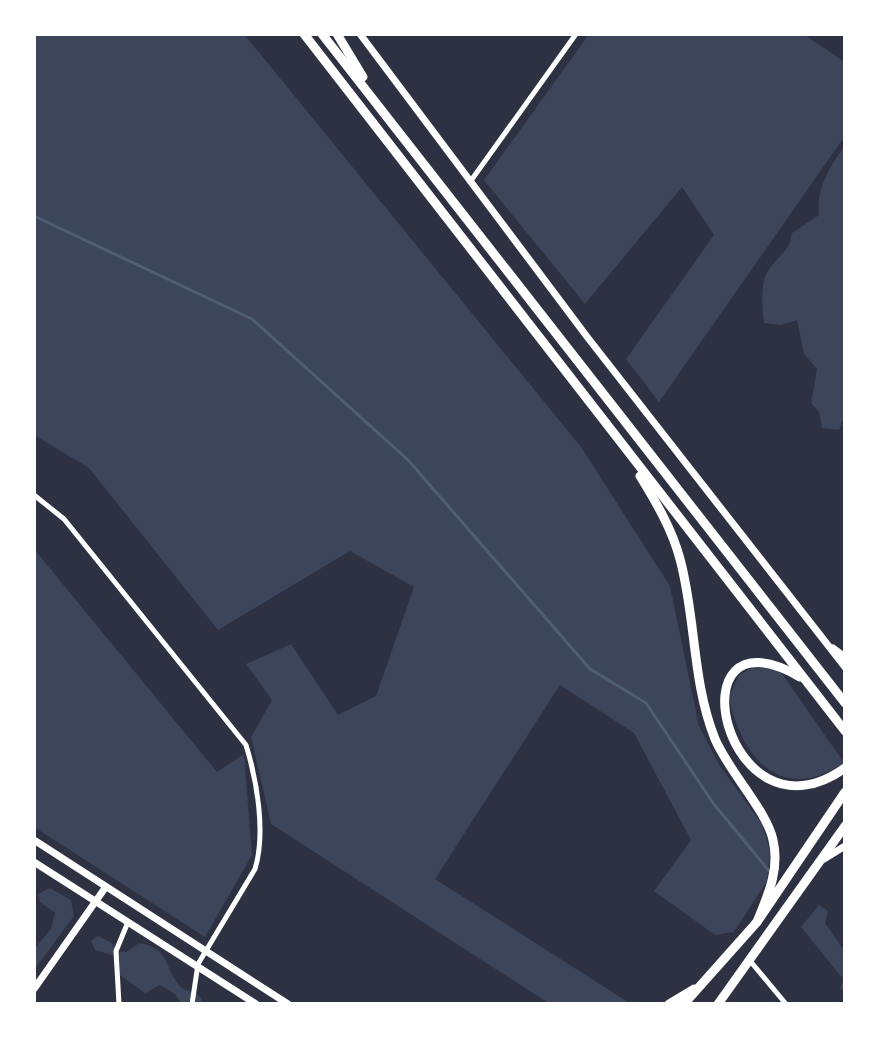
<svg xmlns="http://www.w3.org/2000/svg" width="879" height="1038" font-family="Roboto,sans-serif">
<style>
.green{fill:#3c4559}
.lines{fill:none;stroke-linecap:round;stroke-linejoin:round}
.stream{stroke:#4f5d75;stroke-width:3}
.minor{stroke:#fff;stroke-width:5}
.tertiary{stroke:#fff;stroke-width:7}
.primary{stroke:#fff;stroke-width:9}
.trunk{stroke:#fff;stroke-width:9}
</style>
<rect width="100%" height="100%" fill="#2d3142"/>
<g class="green">
<polygon points="34,34 244,34 581,447 670,586 699,726 720,766 762,824 770,851 767,881 734,932 715,935 654,891 691,840 634,733 560,685 435,879 631,1004 550,1004 271,824 251,737 272,700 246,664 291,644 338,715 376,696 414,587 350,551 218,630 89,468 34,435"/>
<polygon points="589,34 803,34 845,62 845,136 659,402 626,359 714,235 682,187 585,304 484,180"/>
<path d="M 845,145 L 845,415 L 839,430 L 822,428 L 819,412 L 811,403 L 817,369 L 804,354 L 797,320 L 781,325 L 764,323 C 762,309 760,283 768,271 C 778,255 789,253 792,233 L 819,215 C 816,187 830,167 845,145 Z"/>
<polygon points="34,549 217,772 244,754 252,855 205,937 34,827"/>
<path d="M 755,666 L 780,671 L 845,764 C 834,768 821,776 810,778 C 761,787 736,735 729,697 L 739,675 Z"/>
<polygon points="50,888 71,900 74,916 34,970 34,949 51,929 55,913 40,902 38,894"/>
<polygon points="819,905 828,911 825,923 845,952 845,991 840,989 843,979 801,927"/>
<path d="M 98,936 L 112,943 L 117,951 L 126,952 L 139,943 C 171,948 163,967 179,985 C 187,995 199,988 203,1004 L 182,1004 L 175,994 L 160,985 L 145,993 L 120,975 L 119,957 L 95,950 L 91,941 Z"/>
</g>
<g class="lines">
<polyline class="stream" points="34,216 252,319 408,460 590,669 646,703 713,803 769,871"/>
<g class="minor">
<polyline points="470,182 576,34"/>
<path d="M 34,495 L 64,519 L 246,745 C 257,781 266,833 255,869 L 198,964 L 192,1004"/>
<polyline points="751,962 786,1004"/>
<polyline points="119,1004 116,951 128,922"/>
</g>
<g class="tertiary">
<polyline points="360,34 588,338 845,667"/>
<polyline points="833,648 845,657"/>
<polyline points="34,840 288,1004"/>
<polyline points="824,859 845,846"/>
<polyline points="34,862 256,1004"/>
<polyline points="34,989 105,888"/>
</g>
<g class="primary">
<polyline points="669,1004 694,989"/>
<polyline points="684,1004 757,922 845,792"/>
<polyline points="718,1004 845,826"/>
</g>
<g class="trunk">
<polyline points="304,34 845,731"/>
<polyline points="322,34 845,703"/>
<polyline points="337,34 363,77"/>
<path d="M 640,476 C 656,502 672,529 680,559 C 696,618 692,682 715,739 C 729,772 767,811 773,840 C 780,869 768,895 757,922"/>
<path d="M 800,677 C 669,601 725,853 845,768"/>
</g>
</g>
<rect width="879" height="1038" fill="none" stroke="#ffffff" stroke-width="72"/>
</svg>
